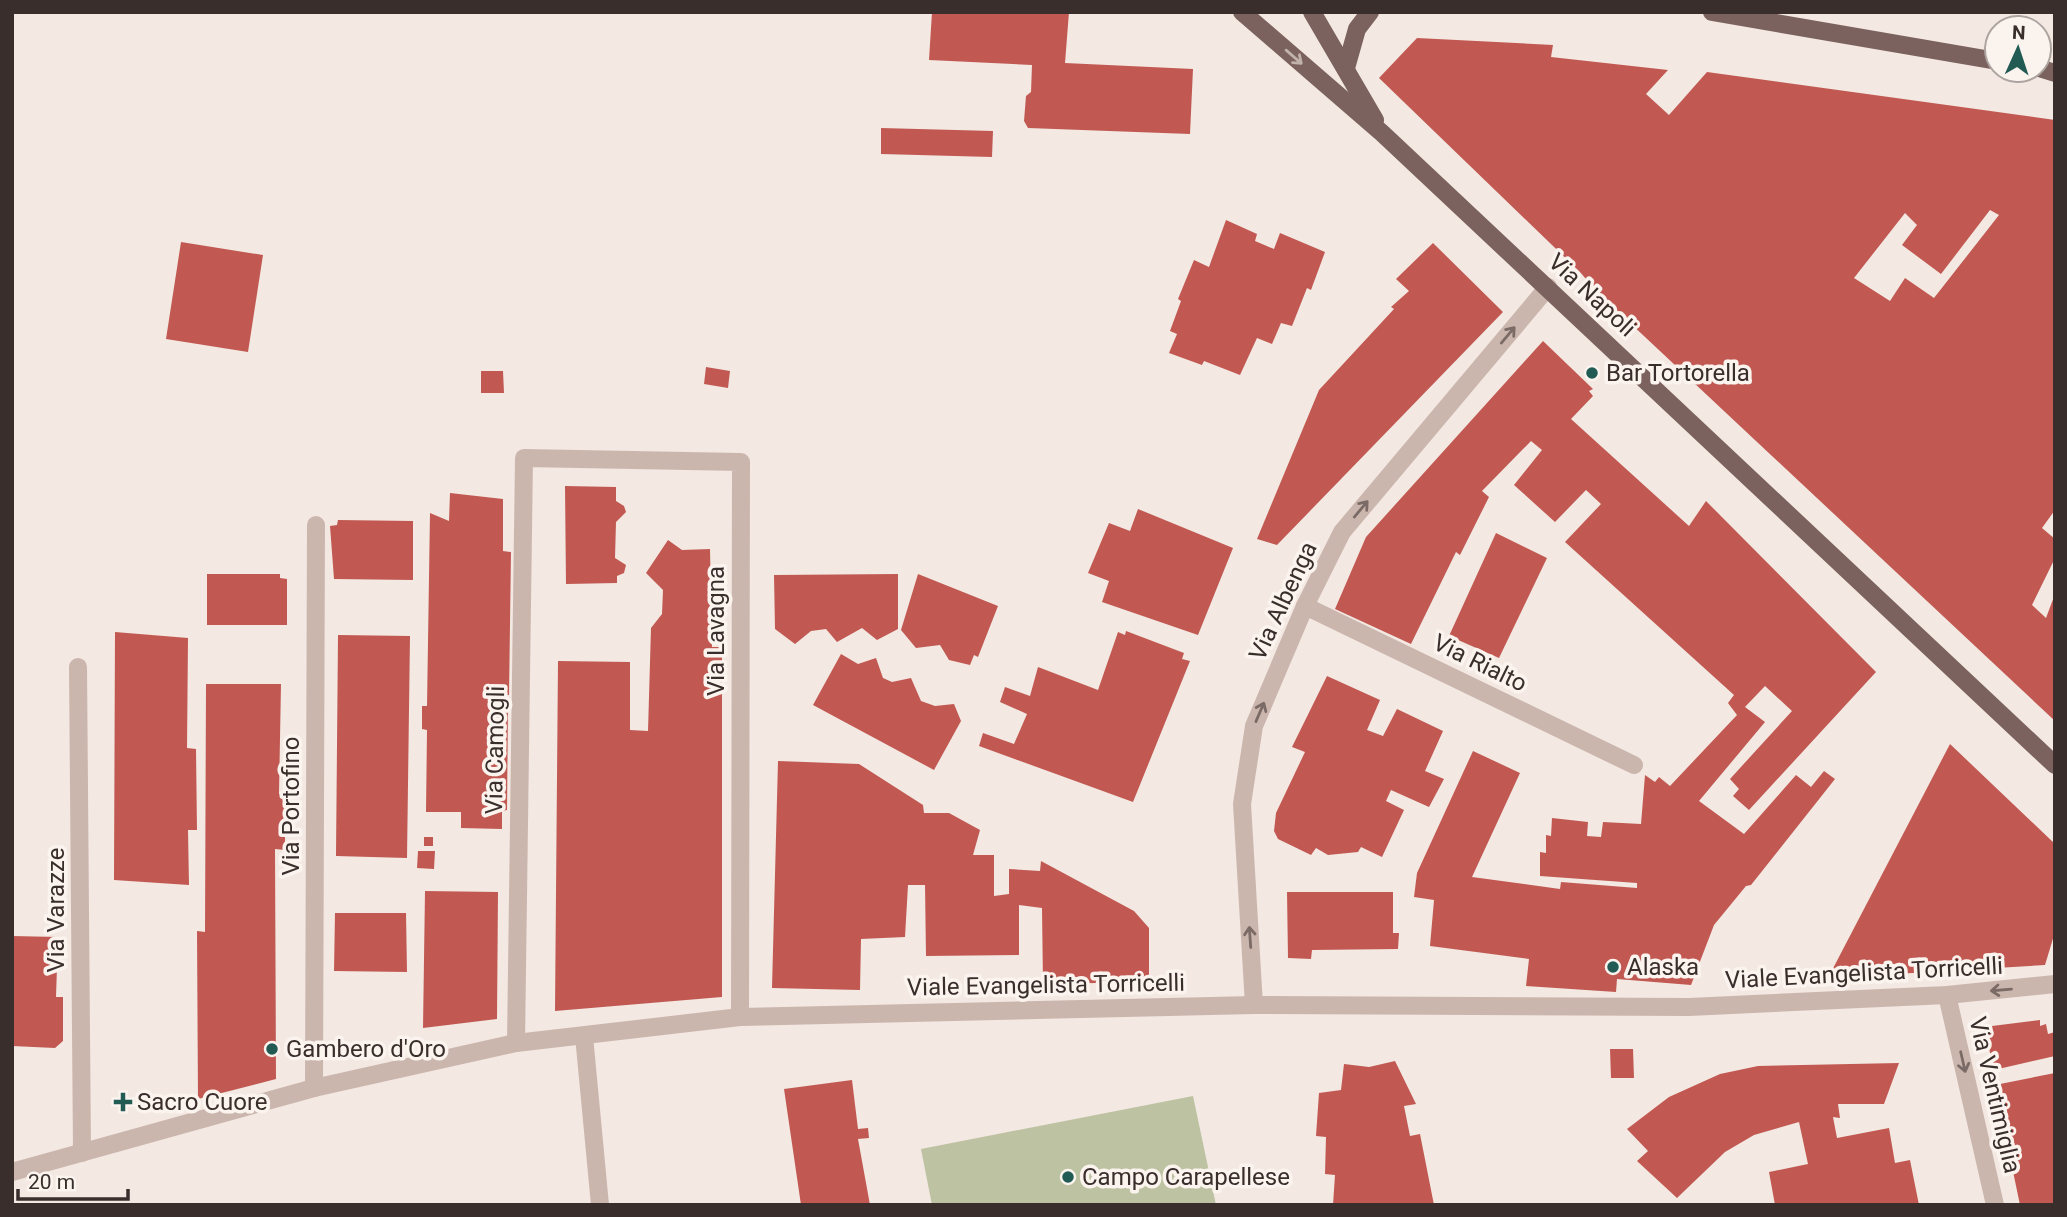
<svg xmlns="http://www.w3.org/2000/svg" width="2067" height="1217" font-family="Roboto,sans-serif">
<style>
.green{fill:#bdc2a2}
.building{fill:#c15952;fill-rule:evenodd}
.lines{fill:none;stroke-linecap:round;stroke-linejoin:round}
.minor{stroke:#cbb6ae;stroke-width:18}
.major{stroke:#7b625e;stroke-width:18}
.oneway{stroke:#c1b2ad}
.oneway2{stroke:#7b6b66}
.poi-dot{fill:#225a54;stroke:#faf3ee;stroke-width:2.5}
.labels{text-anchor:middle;stroke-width:7;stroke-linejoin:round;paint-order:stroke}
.street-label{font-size:24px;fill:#3a2e2c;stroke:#faf3ee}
.poi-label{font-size:24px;fill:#3a2e2c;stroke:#faf3ee;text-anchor:start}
</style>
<rect width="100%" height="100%" fill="#f3e8e2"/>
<polygon class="green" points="1193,1096 1216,1205 932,1205 921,1149"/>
<g class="building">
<polygon points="932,12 1069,12 1065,63 1193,69 1190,134 1028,128 1024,121 1026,96 1031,92 1032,65 929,60"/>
<path d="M 1417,38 L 1553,45 L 1551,57 L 1668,70 L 1646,94 L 1669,115 L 1707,72 L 2055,120 L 2055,510 L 2042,528 L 2055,539 L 2055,558 L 2032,605 L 2046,618 L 2055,594 L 2055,721 L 1597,292 L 1580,272 L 1379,78 ZM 1990,210 L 1999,215 L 1934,298 L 1905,278 L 1890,301 L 1854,278 L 1905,213 L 1917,225 L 1902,245 L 1941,274 Z"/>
<polygon points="881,128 993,131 992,157 881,154"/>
<polygon points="1226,220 1257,234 1255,241 1274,249 1280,233 1325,252 1311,290 1307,288 1292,326 1281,323 1272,344 1257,338 1240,375 1204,361 1202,365 1169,353 1177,334 1170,331 1181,301 1178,299 1194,260 1209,267"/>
<polygon points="181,242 263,255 248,352 166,339"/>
<polygon points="1433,243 1503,312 1277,545 1257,539 1319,390 1394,309 1391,307 1409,291 1396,279"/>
<polygon points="1543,341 1593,389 1589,391 1593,396 1571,419 1689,526 1706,501 1876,672 1749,810 1733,796 1739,789 1730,779 1792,711 1765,686 1745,707 1765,722 1699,801 1744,834 1796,775 1811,787 1824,771 1835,779 1751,885 1746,886 1714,925 1691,985 1617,979 1616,992 1526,986 1529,959 1430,946 1434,900 1414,897 1417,873 1473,751 1520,773 1472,877 1560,889 1561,882 1637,888 1637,883 1540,876 1540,852 1546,853 1546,835 1551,836 1552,818 1588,822 1587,836 1601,837 1603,822 1641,824 1645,775 1655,782 1659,777 1670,786 1737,715 1728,703 1734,695 1565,542 1601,504 1586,490 1555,522 1514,485 1542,450 1531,441 1482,491 1489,497 1460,555 1456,552 1411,644 1335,609 1366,537"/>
<polygon points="706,367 730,371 728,388 704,384"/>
<polygon points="481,371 503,371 504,393 481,393"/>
<polygon points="565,486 616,487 616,501 624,506 626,512 616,522 615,558 626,565 624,573 617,576 617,583 566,584"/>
<polygon points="450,493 503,499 503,551 511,552 509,695 501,695 501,704 508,704 507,810 502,811 502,829 461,828 461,812 426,812 427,730 422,729 422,706 427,706 430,513 449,521"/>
<polygon points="1138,509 1233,548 1198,635 1102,602 1109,581 1088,573 1109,523 1130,531"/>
<polygon points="338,520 413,521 413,580 334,579 330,526 337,525"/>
<polygon points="1496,533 1547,558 1499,658 1449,636"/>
<polygon points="668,540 682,550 710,549 712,647 722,647 722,997 555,1011 558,661 630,662 630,730 648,731 651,628 662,614 663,590 646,573"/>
<polygon points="207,574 280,574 280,578 287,579 287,625 207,625"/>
<polygon points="898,574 898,629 877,640 862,628 837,642 826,629 811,631 795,644 775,629 774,575"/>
<polygon points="918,574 998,606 978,657 974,655 970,665 949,660 940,645 916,648 901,630"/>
<polygon points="1126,631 1184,653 1182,659 1190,661 1133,802 979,746 983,733 1014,744 1027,714 1000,702 1005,687 1030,696 1038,667 1098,690 1118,632 1125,635"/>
<polygon points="115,632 188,638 187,748 196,749 197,830 188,830 189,885 114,880"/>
<polygon points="338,635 410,636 407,858 336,856"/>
<polygon points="841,654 858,664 876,658 883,678 892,682 911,678 921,701 935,706 954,704 961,721 934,770 813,705"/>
<polygon points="1327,676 1380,700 1367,730 1383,736 1397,709 1443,731 1425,771 1444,779 1429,807 1391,790 1386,801 1404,810 1382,857 1361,847 1358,852 1328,855 1316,848 1311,855 1278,839 1274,831 1276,813 1305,752 1292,747"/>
<polygon points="206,684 281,684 279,794 285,794 285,850 275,849 276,1079 198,1099 197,931 205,932"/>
<polygon points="1950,744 2055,844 2055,932 2045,965 1828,978"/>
<polygon points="778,761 859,764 923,805 924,813 949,813 980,830 973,855 994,855 994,896 1009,894 1009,869 1040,871 1041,861 1134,911 1149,928 1149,982 1043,984 1042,908 1019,905 1019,955 926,956 925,885 908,885 905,937 861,939 860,990 772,988"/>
<rect x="424" y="837" width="9" height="9"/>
<polygon points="418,851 435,851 434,869 417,868"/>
<polygon points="425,891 498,892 497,1019 423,1028"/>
<polygon points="1287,892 1393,892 1393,933 1399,933 1398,949 1312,950 1311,959 1288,958"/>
<polygon points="335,913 406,913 407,972 334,971"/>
<polygon points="12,936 58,937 56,997 63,997 63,1041 55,1048 12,1046"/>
<polygon points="2040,1020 2040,1026 2046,1024 2048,1034 2055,1032 2055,1056 1994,1070 1984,1027"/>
<polygon points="1610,1049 1633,1049 1634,1078 1611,1078"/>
<polygon points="1395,1061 1416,1104 1404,1106 1410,1136 1420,1134 1434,1205 1333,1205 1335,1175 1325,1174 1326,1137 1316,1136 1319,1093 1341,1090 1344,1064 1369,1067"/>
<polygon points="1899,1063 1884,1104 1838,1104 1840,1118 1833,1117 1837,1138 1889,1128 1895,1163 1910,1160 1919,1205 1775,1205 1769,1172 1808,1164 1799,1122 1754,1135 1725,1152 1677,1198 1637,1161 1648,1151 1627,1129 1669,1097 1720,1074 1758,1066"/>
<polygon points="2055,1073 2055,1205 2020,1205 1995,1085"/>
<polygon points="852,1080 858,1129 868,1128 869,1138 858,1139 870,1205 801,1205 784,1089"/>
</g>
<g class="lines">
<g class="minor">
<polyline points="1305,606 1634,765"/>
<polyline points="78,667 82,1153"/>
<polyline points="1947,995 1995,1205"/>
<polyline points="1254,1005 1242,804 1254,726 1305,606 1342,532 1548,287"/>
<polyline points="584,1036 600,1205"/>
<polyline points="516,1043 524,458 741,462 740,1017"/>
<polyline points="314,1088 316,525"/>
<polyline points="12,1172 314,1088 516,1043 740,1017 1254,1005 1689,1007 1947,995 2055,984"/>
</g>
<g class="major">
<polyline points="1242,12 1382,133 2055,765"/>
<polyline points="1312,12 1375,120"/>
<polyline points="1712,12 1997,61"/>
<polyline points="1346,68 1357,29 1370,12"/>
<polyline points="2039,68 2055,73"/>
</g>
</g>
<defs><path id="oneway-shaft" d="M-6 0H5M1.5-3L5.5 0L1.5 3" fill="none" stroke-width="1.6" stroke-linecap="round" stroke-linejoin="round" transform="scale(1.75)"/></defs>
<use class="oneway" href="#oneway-shaft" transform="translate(1294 57) rotate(41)"/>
<g class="oneway2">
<use href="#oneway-shaft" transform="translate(1508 335) rotate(-50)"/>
<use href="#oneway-shaft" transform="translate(1361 509) rotate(-50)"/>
<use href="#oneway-shaft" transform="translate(1260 712) rotate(-67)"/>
<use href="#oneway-shaft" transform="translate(1250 937) rotate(-94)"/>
<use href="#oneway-shaft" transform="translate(2001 990) rotate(175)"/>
<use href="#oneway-shaft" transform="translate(1963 1062) rotate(77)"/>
</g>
<g class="poi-dot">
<circle cx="1592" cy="373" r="7"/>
<circle cx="1613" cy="967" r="7"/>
<circle cx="272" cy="1049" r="7"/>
<path d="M119.5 1091.5h7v7h7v7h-7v7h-7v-7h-7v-7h7z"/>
<circle cx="1068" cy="1177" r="7"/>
</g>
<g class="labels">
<g class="street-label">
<text transform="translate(1592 295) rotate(43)" y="8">Via Napoli</text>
<text transform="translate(1283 601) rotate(-65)" y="8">Via Albenga</text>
<text transform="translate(716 631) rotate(-90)" y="8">Via Lavagna</text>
<text transform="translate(1480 663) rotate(26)" y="8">Via Rialto</text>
<text transform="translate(495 750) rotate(-89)" y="8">Via Camogli</text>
<text transform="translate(291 806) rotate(-90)" y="8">Via Portofino</text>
<text transform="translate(56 910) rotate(-90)" y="8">Via Varazze</text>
<text transform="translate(1864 973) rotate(-3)" y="8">Viale Evangelista Torricelli</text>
<text transform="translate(1046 985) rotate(-1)" y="8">Viale Evangelista Torricelli</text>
<text transform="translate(1995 1095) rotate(77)" y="8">Via Ventimiglia</text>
</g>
<g class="poi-label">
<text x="1606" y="381">Bar Tortorella</text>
<text x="1627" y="975">Alaska</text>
<text x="286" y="1057">Gambero d'Oro</text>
<text x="137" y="1110">Sacro Cuore</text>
<text x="1082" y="1185">Campo Carapellese</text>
</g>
</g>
<rect width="2067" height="1217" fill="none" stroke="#3a2e2c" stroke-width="28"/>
<g transform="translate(2018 49) rotate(3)"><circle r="33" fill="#faf3ee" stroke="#ada4a0" stroke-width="2"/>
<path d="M0-5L12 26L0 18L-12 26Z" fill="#225a54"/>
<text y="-10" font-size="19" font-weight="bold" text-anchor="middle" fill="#3a2e2c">N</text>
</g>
<path d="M18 1189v10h110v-10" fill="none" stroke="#3a2e2c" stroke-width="3.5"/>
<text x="28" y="1189" font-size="21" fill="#3a2e2c" stroke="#faf3ee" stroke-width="5" paint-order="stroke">20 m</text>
</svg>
